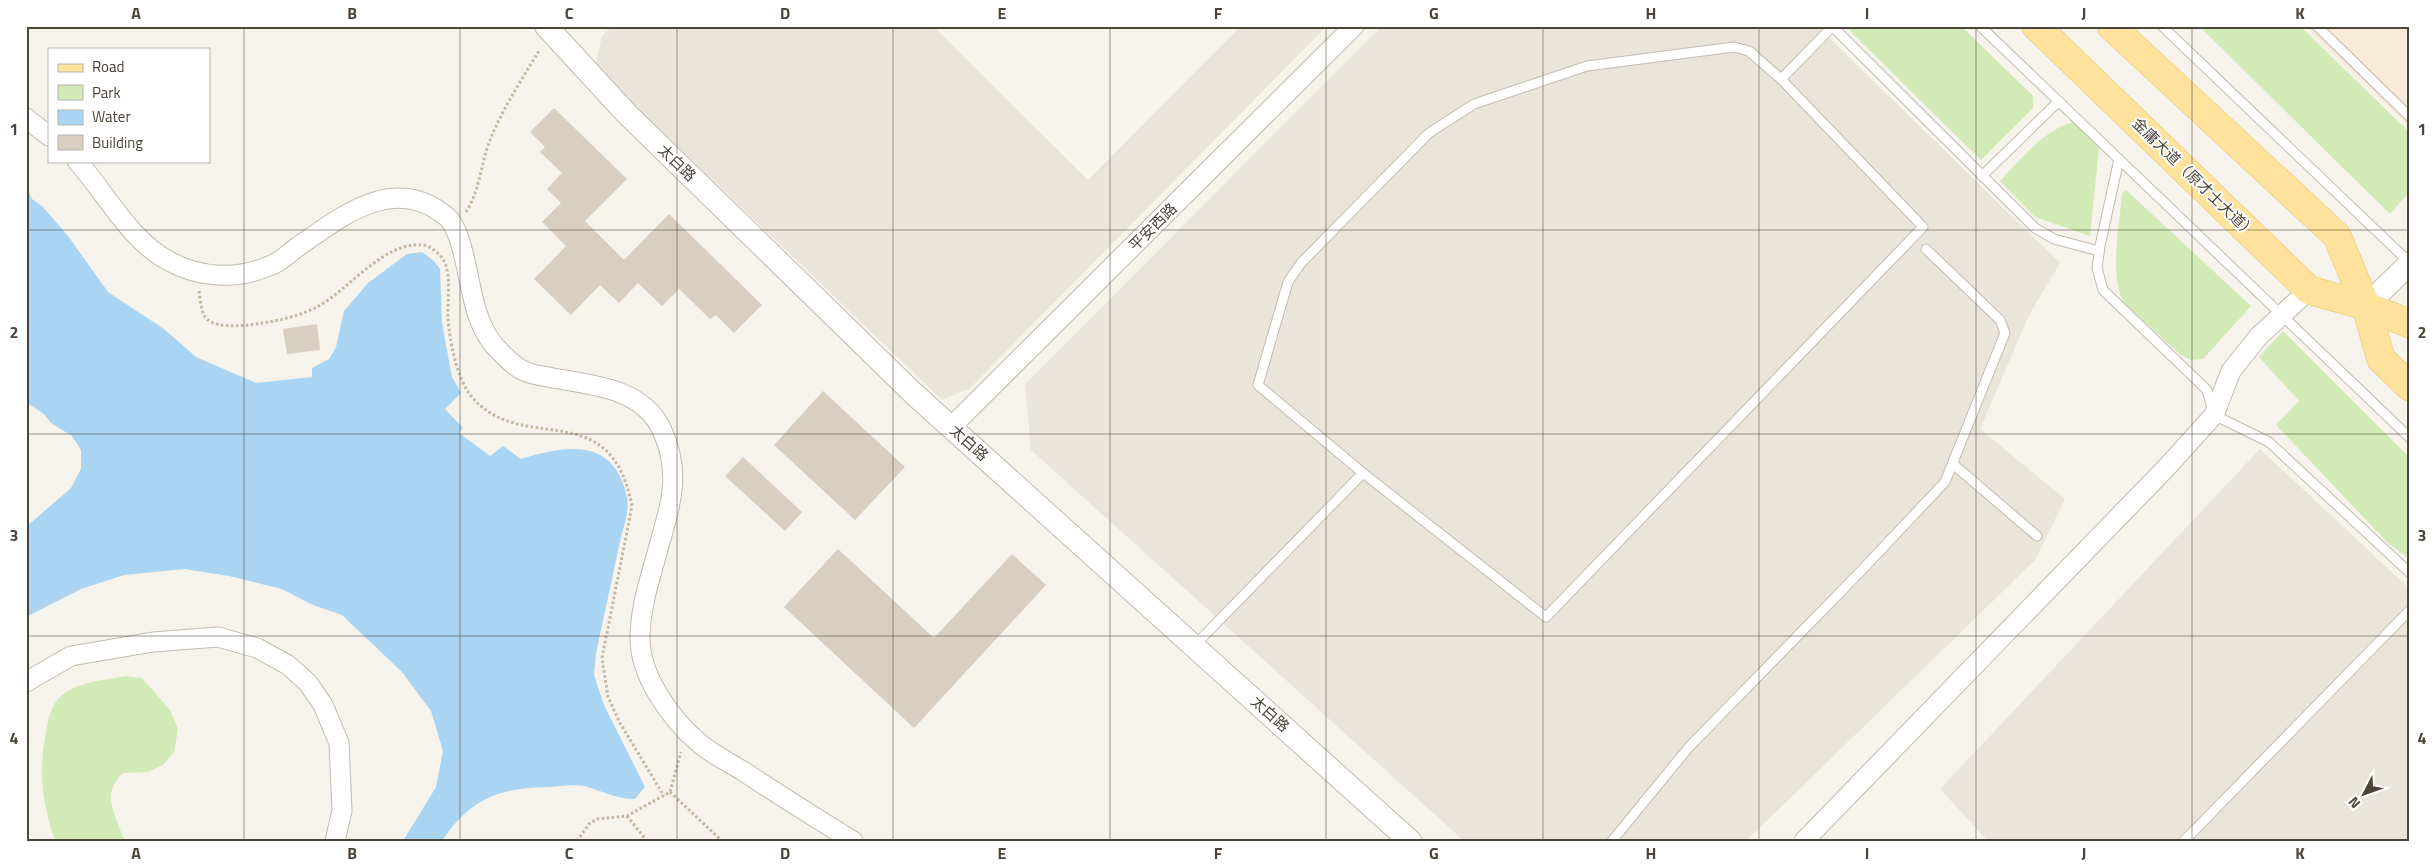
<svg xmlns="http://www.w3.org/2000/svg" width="2436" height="867" font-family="'Titillium Web','Noto Sans SC',sans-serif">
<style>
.residential{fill:#eae5da}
.commercial{fill:#f7ead8}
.green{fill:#d2eab5}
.water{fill:#a9d4f2}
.building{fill:#d8cfc1}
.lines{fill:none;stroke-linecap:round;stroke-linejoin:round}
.service-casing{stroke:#c2bbae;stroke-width:11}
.minor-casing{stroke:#c2bbae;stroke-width:21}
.tertiary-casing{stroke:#c2bbae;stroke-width:24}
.primary-casing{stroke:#e6c16a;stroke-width:29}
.path{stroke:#c4b79f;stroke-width:3;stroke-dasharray:2.5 2.5;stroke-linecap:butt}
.service{stroke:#fff;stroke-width:9}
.minor{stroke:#fff;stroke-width:19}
.tertiary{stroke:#fff;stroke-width:22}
.primary{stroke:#ffe39c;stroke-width:28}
.grid{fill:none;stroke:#4b4439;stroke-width:1;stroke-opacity:0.55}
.labels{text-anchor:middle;stroke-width:4;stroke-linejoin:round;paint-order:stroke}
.street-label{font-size:15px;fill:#4b4439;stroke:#fff}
.neatline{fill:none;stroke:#4b4439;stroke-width:2}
.grid-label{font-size:16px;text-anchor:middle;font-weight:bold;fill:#4b4439}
</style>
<rect width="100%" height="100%" fill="#f6f3ec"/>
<g class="residential">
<polygon points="612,26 933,26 1088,180 1241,26 1327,26 970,388 942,400 595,67 602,36"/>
<polygon points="1382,26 1817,26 2060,263 2029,315 1980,429 2065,499 2035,560 1746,841 1464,841 1031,450 1025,384"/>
<polygon points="2260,449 2410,589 2410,841 1988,841 1940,789"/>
</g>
<polygon class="commercial" points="2305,26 2410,26 2410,127"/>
<g class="green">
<polygon points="1849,26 1961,26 2033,96 2033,108 1981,160 1847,28"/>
<polygon points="2199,26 2300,26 2410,133 2410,191 2390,214"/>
<path d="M 2074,122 L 2099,148 L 2090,236 L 2035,217 L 2000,181 C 2022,158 2043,130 2074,122 Z"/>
<path d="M 2126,190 L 2251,306 L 2203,359 L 2191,360 L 2181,355 L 2125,304 C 2108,279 2120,224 2122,193 Z"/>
<polygon points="2283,331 2410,458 2410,559 2388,543 2276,425 2299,401 2259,357"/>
<path d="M 125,676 L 142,678 L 170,710 L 178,729 L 174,752 L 163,765 L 148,772 L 123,773 C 99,794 117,816 124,841 L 55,841 C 42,801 38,773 46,732 C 48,720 51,706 60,697 C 78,681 103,681 125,676 Z"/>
</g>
<path class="water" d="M 26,185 L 32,199 L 43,207 L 68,236 L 108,292 L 164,329 L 196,357 L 256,383 L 312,377 L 312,368 L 329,359 L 336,347 L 344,311 L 368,283 L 407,254 L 422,252 L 434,261 L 440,269 L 442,323 L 452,377 L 461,393 L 445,409 L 463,428 L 459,433 L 490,456 L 503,446 L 521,459 C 567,445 614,437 627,497 C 630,509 623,529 620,541 C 612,579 604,616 596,653 L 594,675 L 604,705 L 645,787 L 635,799 C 617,799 602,791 584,786 C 573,784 560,786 549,787 C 499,788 471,798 442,841 L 403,841 L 436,787 L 443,751 L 431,711 L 402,672 L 342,615 L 313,605 L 282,589 L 229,576 L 184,569 L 124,575 L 81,589 L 26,617 L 26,527 L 71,488 L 81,469 L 81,450 L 72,436 L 51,423 L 44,414 L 26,402 Z"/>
<g class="building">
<polygon points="554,108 627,179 585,221 624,260 669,214 762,305 734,333 716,315 710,319 679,289 662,306 638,283 619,303 600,285 571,315 534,279 566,246 542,222 561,203 547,189 562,173 540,152 545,147 530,132"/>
<polygon points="317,324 320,350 287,354 283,329"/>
<polygon points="823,391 905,467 855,520 774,445"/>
<polygon points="743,457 802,512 785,531 725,476"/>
<polygon points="838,549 934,638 1012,554 1046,585 914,728 784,607"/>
</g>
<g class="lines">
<defs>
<g id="service">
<polyline points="1980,26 2410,438"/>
<polyline points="2162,26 2410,263"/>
<polyline points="2317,26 2410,117"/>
<polyline points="1833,27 2035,228 2054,239 2099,251"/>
<polygon points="1734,47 1749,51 1781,79 1923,227 1546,617 1363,473 1258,385 1288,282 1301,263 1429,133 1474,104 1587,66"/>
<polyline points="1781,79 1833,26"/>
<polyline points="2119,159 2100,246 2097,268 2103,290 2207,390 2214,415 2269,442 2410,573"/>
<polyline points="1982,176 2059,101"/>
<polyline points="1953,464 2037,536"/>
<polyline points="1195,645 1363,473"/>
<polyline points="1612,841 1689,747 1859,573 1945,482 2005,333 2000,320 1926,249"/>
<polyline points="2184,841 2410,610"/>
</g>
<g id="minor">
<polyline points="26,118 49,136"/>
<path d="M 77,161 C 106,193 130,241 169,261 C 199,278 237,280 269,266 C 279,263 288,254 296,248 C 341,217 394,172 447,217 C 452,221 454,227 457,233 C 471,268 469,314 493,344 C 501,353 512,365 522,370 C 531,375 543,376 553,378 C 592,385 641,388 661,428 C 681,470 672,500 660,542 C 652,573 640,605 640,638 C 640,676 670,718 699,743 C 712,754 728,762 743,771 C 779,795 816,818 853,841"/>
<polyline points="951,427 1354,26"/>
<polyline points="26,682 71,656 153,642 218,637 257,648 288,665 308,683 323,705 339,743 342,811 335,841"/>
<polyline points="1804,841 2167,467 2214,415 2231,371 2259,336 2309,290"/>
</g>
<g id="tertiary">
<polyline points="546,26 627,114 914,394 1410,841"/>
<polyline points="2366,306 2410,263"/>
</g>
<g id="primary">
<polyline points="2036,26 2309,290 2366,306 2381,359 2410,387"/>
<polyline points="2111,26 2337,236 2366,306 2410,324"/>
</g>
</defs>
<use href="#service" class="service-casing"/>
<use href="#minor" class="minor-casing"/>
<use href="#tertiary" class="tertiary-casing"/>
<use href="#primary" class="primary-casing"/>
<g class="path">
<path d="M 466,212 C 481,189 481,158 493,133 C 506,103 524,76 540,49"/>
<path d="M 199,291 C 200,299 201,311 205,317 C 213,328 236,326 248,325 C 272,322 295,318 317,307 C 350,289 384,241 423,245 C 430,246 441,254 444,261 C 452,277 447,300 448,317 C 449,339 457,379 471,396 C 523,458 610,392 632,506 L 602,658 L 608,697 L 620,723 L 664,796"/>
<polyline points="670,792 722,841"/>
<polyline points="627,816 647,841"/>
<polyline points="577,841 589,824 597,819 627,816 670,792 681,752"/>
</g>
<use href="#service" class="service"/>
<use href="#minor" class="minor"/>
<use href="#tertiary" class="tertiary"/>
<use href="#primary" class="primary"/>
</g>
<path class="grid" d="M 244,26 L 244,841M 460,26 L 460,841M 677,26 L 677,841M 893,26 L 893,841M 1110,26 L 1110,841M 1326,26 L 1326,841M 1543,26 L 1543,841M 1759,26 L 1759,841M 1976,26 L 1976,841M 2192,26 L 2192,841M 26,230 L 2410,230M 26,434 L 2410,434M 26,636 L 2410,636"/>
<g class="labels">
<g class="street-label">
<text transform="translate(677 163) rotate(44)" y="5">太白路</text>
<text transform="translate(2194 178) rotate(44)" y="5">金庸大道（原才士大道）</text>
<text transform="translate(1153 227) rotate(-45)" y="5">平安西路</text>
<text transform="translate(969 443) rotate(42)" y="5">太白路</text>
<text transform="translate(1270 714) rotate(42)" y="5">太白路</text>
</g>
</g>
<rect width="2436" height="867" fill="none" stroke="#ffffff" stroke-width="55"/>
<rect x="48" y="48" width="162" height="115" fill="#ffffff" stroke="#b7b4b0"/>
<rect x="58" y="64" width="25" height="8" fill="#ffe39c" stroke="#b7b4b0"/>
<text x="92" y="72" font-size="15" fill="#4b4439">Road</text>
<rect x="58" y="85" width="25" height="15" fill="#d2eab5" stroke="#b7b4b0"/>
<text x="92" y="98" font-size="15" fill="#4b4439">Park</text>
<rect x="58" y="110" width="25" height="15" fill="#a9d4f2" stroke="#b7b4b0"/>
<text x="92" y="122" font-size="15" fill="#4b4439">Water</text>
<rect x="58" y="135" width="25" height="15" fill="#d8cfc1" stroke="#b7b4b0"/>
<text x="92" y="148" font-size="15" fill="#4b4439">Building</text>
<g transform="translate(2364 794) rotate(229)" stroke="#ffffff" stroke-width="4" paint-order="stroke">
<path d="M0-4L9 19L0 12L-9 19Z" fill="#4b4439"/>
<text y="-8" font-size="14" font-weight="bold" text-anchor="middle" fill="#4b4439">N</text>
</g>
<rect x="28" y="28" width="2380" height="812" class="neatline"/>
<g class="grid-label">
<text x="136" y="19">A</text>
<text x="352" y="19">B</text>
<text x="569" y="19">C</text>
<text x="785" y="19">D</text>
<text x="1002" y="19">E</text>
<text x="1218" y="19">F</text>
<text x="1434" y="19">G</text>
<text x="1651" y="19">H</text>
<text x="1867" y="19">I</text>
<text x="2084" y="19">J</text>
<text x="2300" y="19">K</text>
<text x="14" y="135">1</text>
<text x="2422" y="135">1</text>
<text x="14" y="338">2</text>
<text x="2422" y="338">2</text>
<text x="14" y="541">3</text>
<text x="2422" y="541">3</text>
<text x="14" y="744">4</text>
<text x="2422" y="744">4</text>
<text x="136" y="859">A</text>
<text x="352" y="859">B</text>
<text x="569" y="859">C</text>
<text x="785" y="859">D</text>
<text x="1002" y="859">E</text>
<text x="1218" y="859">F</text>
<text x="1434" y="859">G</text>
<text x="1651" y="859">H</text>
<text x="1867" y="859">I</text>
<text x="2084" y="859">J</text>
<text x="2300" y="859">K</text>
</g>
</svg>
